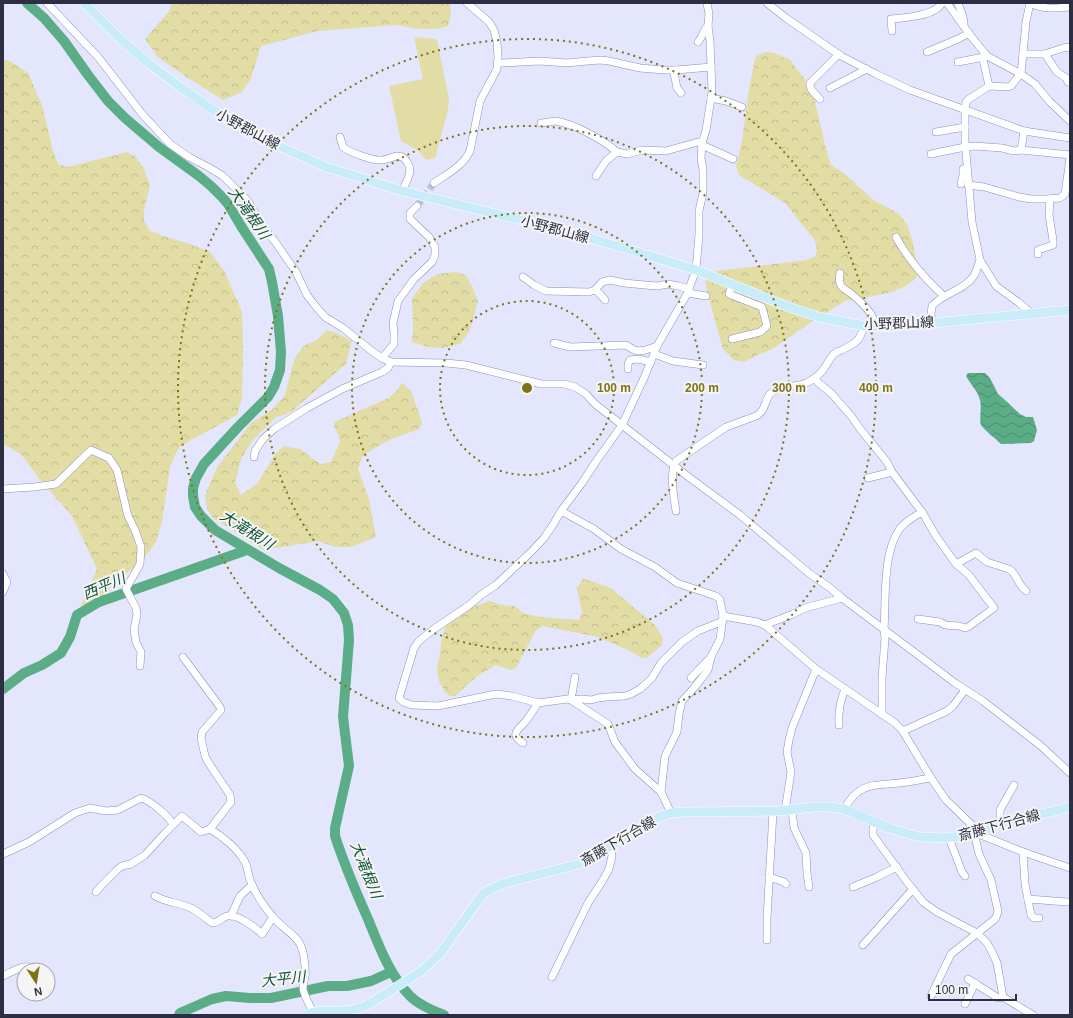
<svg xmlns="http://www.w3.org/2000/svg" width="1073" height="1018" font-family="Helvetica,'Noto Sans JP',sans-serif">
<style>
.forest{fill:url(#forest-crowns)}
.pitch{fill:#e2dca5}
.water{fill:url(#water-waves)}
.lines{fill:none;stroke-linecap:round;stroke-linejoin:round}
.river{stroke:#5aad87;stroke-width:10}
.minor-tunnel{stroke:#bfc1d8;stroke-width:7;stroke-dasharray:7 3.5;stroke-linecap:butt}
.minor-casing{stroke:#8b8ec1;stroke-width:8}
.major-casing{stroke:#fff;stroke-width:10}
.minor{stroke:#fff;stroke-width:7}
.major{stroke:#c8ecf9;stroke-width:9}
.ring{fill:none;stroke:#7e7315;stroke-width:2;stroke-dasharray:2 4}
.labels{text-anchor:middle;stroke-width:4;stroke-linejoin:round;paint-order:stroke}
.street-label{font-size:14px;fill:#2d2e43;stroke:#f5f5f5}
.water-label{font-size:15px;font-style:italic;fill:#13553b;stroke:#f5f5f5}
.centre{fill:#7e7315;stroke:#f5f5f5;stroke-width:2}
.ring-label{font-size:12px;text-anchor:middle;font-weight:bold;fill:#7e7315;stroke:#f5f5f5;stroke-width:4;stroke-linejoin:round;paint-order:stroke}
</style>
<defs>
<pattern id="forest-crowns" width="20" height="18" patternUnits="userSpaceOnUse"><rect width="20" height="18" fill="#e2dca5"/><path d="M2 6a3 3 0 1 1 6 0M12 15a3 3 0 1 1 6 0" fill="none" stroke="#c2bd8f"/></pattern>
<pattern id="water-waves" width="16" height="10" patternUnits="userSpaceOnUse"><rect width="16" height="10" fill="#5aad87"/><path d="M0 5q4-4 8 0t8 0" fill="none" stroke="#4b8d70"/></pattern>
</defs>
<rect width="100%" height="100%" fill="#e4e6fd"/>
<g class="forest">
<polygon points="171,3 450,3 451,15 448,26 436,29 420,29 396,25 318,31 261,46 251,78 242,92 223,100 188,78 158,57 145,39 170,10"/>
<polygon points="766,52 774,53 790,60 804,78 815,101 826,149 831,165 845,174 873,200 898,213 907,224 912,240 919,273 913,281 904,287 889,293 845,301 814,320 774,348 758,355 744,362 734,360 723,349 707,292 705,277 708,272 807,260 816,256 817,248 814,239 785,203 739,175 736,166 742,141 749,89 753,68 756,56"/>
<polygon points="3,60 8,60 28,73 42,105 53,151 58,164 68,167 127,152 136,157 144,169 150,185 144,210 144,221 150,231 166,237 187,243 210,252 225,272 242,312 243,352 242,398 237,415 179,447 170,467 162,522 156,542 142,561 116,582 87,611 80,608 97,569 72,516 40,480 21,454 3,444"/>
<polygon points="455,272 466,275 474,291 478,302 469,332 460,344 443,348 428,347 412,342 413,331 412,299 423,283 438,274"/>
<polygon points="327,330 337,333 352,341 346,364 291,412 275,418 252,441 241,459 235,483 241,495 257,484 276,453 284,446 300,449 320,464 331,462 340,442 338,434 334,427 335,422 361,410 389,398 398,389 402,383 411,391 422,422 419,429 389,440 363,455 358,469 369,499 376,537 352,547 335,547 319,541 263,550 231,529 213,518 207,508 205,496 211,481 218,466 251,423 273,409 285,395 294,360 303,346 317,340"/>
<polygon points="583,579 592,581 612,589 655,625 663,638 662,645 647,658 642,658 628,650 598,637 543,626 536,630 516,668 510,670 496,665 476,677 455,696 450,696 445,692 439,681 437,668 440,655 441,643 446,624 457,618 471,608 489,601 502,605 514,606 525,614 548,618 566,619 579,620 582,612 577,588"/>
</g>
<polygon class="pitch" points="414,37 435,39 437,40 449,99 448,110 435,158 426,160 419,151 401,141 389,86 423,79"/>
<path class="water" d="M 968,373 L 985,373 L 990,378 L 998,394 L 1004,399 L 1020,414 L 1026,417 L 1033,417 L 1037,430 L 1034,441 L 1031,443 L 1001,444 C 996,439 985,431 981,425 C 979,421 982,406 980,400 C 978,391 970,384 966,376 Z"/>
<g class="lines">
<g class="river">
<path d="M 27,3 L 44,18 L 64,41 L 88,75 L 108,101 L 125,118 L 159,147 L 199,176 L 211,186 L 222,197 L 228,204 L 241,226 L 269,269 L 272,282 L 278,316 L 281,352 L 280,370 L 274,387 L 268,397 L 238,427 L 204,464 L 196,478 L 193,488 L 193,496 L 195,507 L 201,516 L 215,530 L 279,568 L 320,590 L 333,599 L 344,613 L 348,625 L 349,640 L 343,717 L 349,766 L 335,828 L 335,836 C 344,864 356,892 368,919 C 379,946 389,974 410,996 C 419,1005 432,1010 444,1015"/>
<polyline points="3,689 24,673 42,665 61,653 70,637 77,615 99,602 247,550"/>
<polyline points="179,1015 180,1013 212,999 226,996 250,998 271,998 328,986 347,986 371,981 391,972"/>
</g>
<polyline class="minor-tunnel" points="417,206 434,183"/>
<defs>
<g id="minor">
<polyline points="47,3 98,57 143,115 170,144 189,157 208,167 223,176 248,201 263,227 276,243 296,272 307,295 313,303 325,317 343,328 373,352 382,358 391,362 446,363 466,365 541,384 564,384 575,387 586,394 595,404 622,425 690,478 740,515 810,574 829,587 842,598 926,661 955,683 983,701 1041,746 1070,773"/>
<polyline points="767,3 786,18 841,56 876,74 910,90 1024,131 1070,138"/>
<polyline points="947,3 970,35 987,56 1021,74 1035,84 1050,102 1070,121"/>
<path d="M 958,3 C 960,10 965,18 964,26"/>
<polyline points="1030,3 1026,22 1021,74 1018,77 1011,86 1008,87 989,86 969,99 966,102 965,109 965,141 972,222 980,260 996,286 1018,302 1031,313"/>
<path d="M 1030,3 C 1046,10 1053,8 1070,7"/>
<path d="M 892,31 L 891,19 C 905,18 935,16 942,3"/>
<path d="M 698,42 C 703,37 703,30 708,26"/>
<polyline points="927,52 958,39 969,33"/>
<polyline points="985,53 983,59 989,86"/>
<polyline points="1023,54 1045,54 1063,48 1070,47"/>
<polyline points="1045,54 1057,72 1066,78 1068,82"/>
<polyline points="958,62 984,57"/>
<polyline points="497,63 503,63 539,61 567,63 577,62 600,60 609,61 640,68 664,70 676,70"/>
<polyline points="830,88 867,69"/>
<polyline points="681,93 677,88 674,73 676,70 711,67"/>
<polyline points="711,98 726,101 742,107"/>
<path d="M 820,99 C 815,94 809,89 810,83 L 839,54"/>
<path d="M 541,123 C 546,123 552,121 556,121 C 574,124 604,140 617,152"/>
<polyline points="1024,131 1021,150 1070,155"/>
<polyline points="936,132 965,127"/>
<path d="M 340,137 L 343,147 C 349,152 373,161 381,160 C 387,160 391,157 397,156 C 401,156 405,158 407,162 C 414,171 406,182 402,191"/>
<polyline points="702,145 733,159"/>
<polyline points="931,154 965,147 975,146 1002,148 1014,151 1021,150"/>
<polyline points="596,176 606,161 617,152 627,154 642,150 666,151 698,142 702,143"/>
<path d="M 434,183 C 447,174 463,166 470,151 L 480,101 L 497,69 L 498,57 L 497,42 L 494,30 L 489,22 L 467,3"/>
<polyline points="961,184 963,175 963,169"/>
<polyline points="968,185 984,187 1019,197 1031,199 1047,199 1060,198 1065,194 1070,158"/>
<path d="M 896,237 C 908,259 925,279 944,296"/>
<polyline points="1038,254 1038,250 1053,245 1053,240 1049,215 1050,199"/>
<path d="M 840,273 C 837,289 845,288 854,296 C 863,304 874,314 876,327"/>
<polyline points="523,277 534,285 546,291 589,292 595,290 602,282 610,280 624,283 645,285 657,286 668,284 678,286 689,289"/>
<polyline points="595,290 600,294 605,300"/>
<polyline points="688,293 706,296"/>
<path d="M 932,323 L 931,314 L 932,306 C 943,293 963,291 973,277 C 976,273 978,266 980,260"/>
<polyline points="732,339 760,332 767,326 762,307 729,294 732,285"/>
<polyline points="554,343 570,347 626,345 634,350 639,351 646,350 657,346"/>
<polyline points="654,354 673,361 703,365"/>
<polyline points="382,358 394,344 394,333 393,323 398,301 414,279 432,262 435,255 435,247 429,237 410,219 410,213 417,206"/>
<polyline points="628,369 628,364 630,360 638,359 651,362"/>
<polyline points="814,379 832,394 851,416 861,430 887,462 892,472 922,512 936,536 956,564 968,574 994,608 968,627 965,628 959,626 945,625 940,622 918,619"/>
<polyline points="254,457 255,451 263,439 274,429 307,408 342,389 382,372 388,368 391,362"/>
<polyline points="868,478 892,472"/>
<polyline points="3,489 34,487 56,484 91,450 109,458 117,470 128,516 135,530 141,547 140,564 126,589 136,608 137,614 134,630 136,642 141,652 140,666"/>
<polyline points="561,511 594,529 621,549 655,567 677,583 716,596 720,600 723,616 720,639 711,657 708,670 694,688 682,701 679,714 677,732 665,756 661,792"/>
<path d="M 676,511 C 674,498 669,473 676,461 L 726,427 L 756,416 C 767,410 764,399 771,393 C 781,385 794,388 806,383 C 813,380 819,375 823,370 C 827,365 829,359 834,354 C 836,352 839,351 842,350 C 856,343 860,341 864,326"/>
<path d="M 956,564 L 976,553 L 987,562 L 1009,569 C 1018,575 1017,584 1026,591"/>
<polyline points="3,574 7,582 3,592"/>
<polyline points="723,616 757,622 765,625 816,669 895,723 902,730 931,778 946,800 973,826 976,833 976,841 979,854 991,880 998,911 997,915 995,919 951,954 931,996"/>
<polyline points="765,625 793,614 805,608 842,598"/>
<polyline points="575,677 571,700 582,699 591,700 598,698 607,697 625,696 631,694 640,689 647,683 652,678 661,663 682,642 698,631 723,621"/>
<polyline points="691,678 711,657"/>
<path d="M 882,715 L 882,678 L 885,638 L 884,630 C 886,600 882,549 902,526 C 908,520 915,516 922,512"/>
<path d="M 839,725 C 838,712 840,701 845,689"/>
<polyline points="903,731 947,711 953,706 965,690"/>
<path d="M 523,743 C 509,734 518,730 526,721 C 530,716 534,709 538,703"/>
<path d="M 844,809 C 848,803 852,796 858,792 C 871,782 891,785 907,782 C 915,781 923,779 931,778"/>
<polyline points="792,810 794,828 806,853 807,873 809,887"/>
<polyline points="785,811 791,772 787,752 789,740 792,728 816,669"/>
<polyline points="671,813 661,792 635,769 615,742 608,724 571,700 567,699 538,703 512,696 496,694 438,706 412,705 403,702 399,698 414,648 419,641 434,629 468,606 481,595 496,585 532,551 544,538 553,525 561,511 582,483 597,460 622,425 644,378 657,346 687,294 696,270 699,234 699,211 703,193 703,170 701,158 702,143 706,130 712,92 710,41 708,26 709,14 707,3"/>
<polyline points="877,822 873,828 873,835 907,882 923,902 937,912 977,933 987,943 992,952 997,963 1003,997 1033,1015"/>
<polyline points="1002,824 1000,815 1000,810 1014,785"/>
<path d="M 210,829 C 222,836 238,849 245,862 C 248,868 248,876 251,882 C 256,895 265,908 274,918 C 282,928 294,933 300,944 C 304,951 306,969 305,977 C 304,981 303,984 303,989 C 305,998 311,1006 313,1015"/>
<polyline points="976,833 1023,852 1070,868"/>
<polyline points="949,838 962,872 965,876"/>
<polyline points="1023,852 1025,884 1031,915 1034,918 1039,918"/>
<path d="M 3,854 L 29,842 L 75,813 L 90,808 L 106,811 L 118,810 L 141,798 C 151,801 167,815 173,824"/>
<polyline points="769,877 784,882 786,884"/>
<polyline points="853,887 877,877 897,867"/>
<polyline points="96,892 101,886 118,869 122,866 131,864 145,855 165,833 182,816 201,832 210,829 231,802 230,795 208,762 205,756 201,738 202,732 221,710 220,707 183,657"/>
<path d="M 155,896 C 166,902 179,903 191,908 C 199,912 206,918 212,923 C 219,923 222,917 227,916 C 237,914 255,927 262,934 L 273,917"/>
<polyline points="1028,899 1067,902"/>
<polyline points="231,916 240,896 252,885"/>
<polyline points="767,940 767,918 773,812"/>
<polyline points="863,945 913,889"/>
<path d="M 3,976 C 16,970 26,962 40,970"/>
<polyline points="552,977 588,903 603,880 609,869 612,856 611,846"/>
<polyline points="968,979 998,998 1003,997"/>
<polyline points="965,1004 975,983"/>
</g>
<g id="major">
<polyline points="84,3 119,38 147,62 180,87 216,112 263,139 326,167 402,191 562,230 624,248 696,270 794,309 819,317 864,326 880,327 901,326 1070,310"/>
<path d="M 306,1015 C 316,1010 325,1012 337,1011 C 348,1011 361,1009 371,1003 L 420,972 L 440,954 L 479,899 L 483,894 L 487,891 L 502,884 L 579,864 L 594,856 L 648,823 L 659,817 L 671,813 L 683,812 L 779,811 L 814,807 L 831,807 L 844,809 L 889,828 L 909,834 L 921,837 L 944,838 L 962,836 L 976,833 L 998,825 L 1070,807"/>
</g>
</defs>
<use href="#minor" class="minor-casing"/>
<use href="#major" class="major-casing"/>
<use href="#minor" class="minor"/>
<use href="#major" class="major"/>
</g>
<g class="ring">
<circle cx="527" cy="388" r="87"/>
<circle cx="527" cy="388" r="175"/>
<circle cx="527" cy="388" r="262"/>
<circle cx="527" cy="388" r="349"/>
</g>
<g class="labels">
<g class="street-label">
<text transform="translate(248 129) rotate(28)" y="5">小野郡山線</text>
<text transform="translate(555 229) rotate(15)" y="5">小野郡山線</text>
<text transform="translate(899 323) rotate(-2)" y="5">小野郡山線</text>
<text transform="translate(999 825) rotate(-15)" y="5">斎藤下行合線</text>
<text transform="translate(618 841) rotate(-30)" y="5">斎藤下行合線</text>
</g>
<g class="water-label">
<text transform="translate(249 213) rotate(55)" y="5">大滝根川</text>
<text transform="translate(247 530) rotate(32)" y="5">大滝根川</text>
<text transform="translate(104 586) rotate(-23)" y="5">西平川</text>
<text transform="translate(366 870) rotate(68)" y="5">大滝根川</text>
<text transform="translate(283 979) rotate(-6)" y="5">大平川</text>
</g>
</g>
<circle cx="527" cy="388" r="6" class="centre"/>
<g class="ring-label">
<text x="614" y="392">100 m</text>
<text x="702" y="392">200 m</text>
<text x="789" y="392">300 m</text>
<text x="876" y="392">400 m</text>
</g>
<rect width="1073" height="1018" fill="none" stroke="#2d2e43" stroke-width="8"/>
<g transform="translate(36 982) rotate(168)"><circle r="19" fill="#f5f5f5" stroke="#a5a5ae"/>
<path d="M0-3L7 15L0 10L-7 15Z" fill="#7e7315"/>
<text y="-6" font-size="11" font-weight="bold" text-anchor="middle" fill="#2d2e43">N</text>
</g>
<path d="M929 994v6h87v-6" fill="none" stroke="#2d2e43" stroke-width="2"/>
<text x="935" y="994" font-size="12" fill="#2d2e43" stroke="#f5f5f5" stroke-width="3" paint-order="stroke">100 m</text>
</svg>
